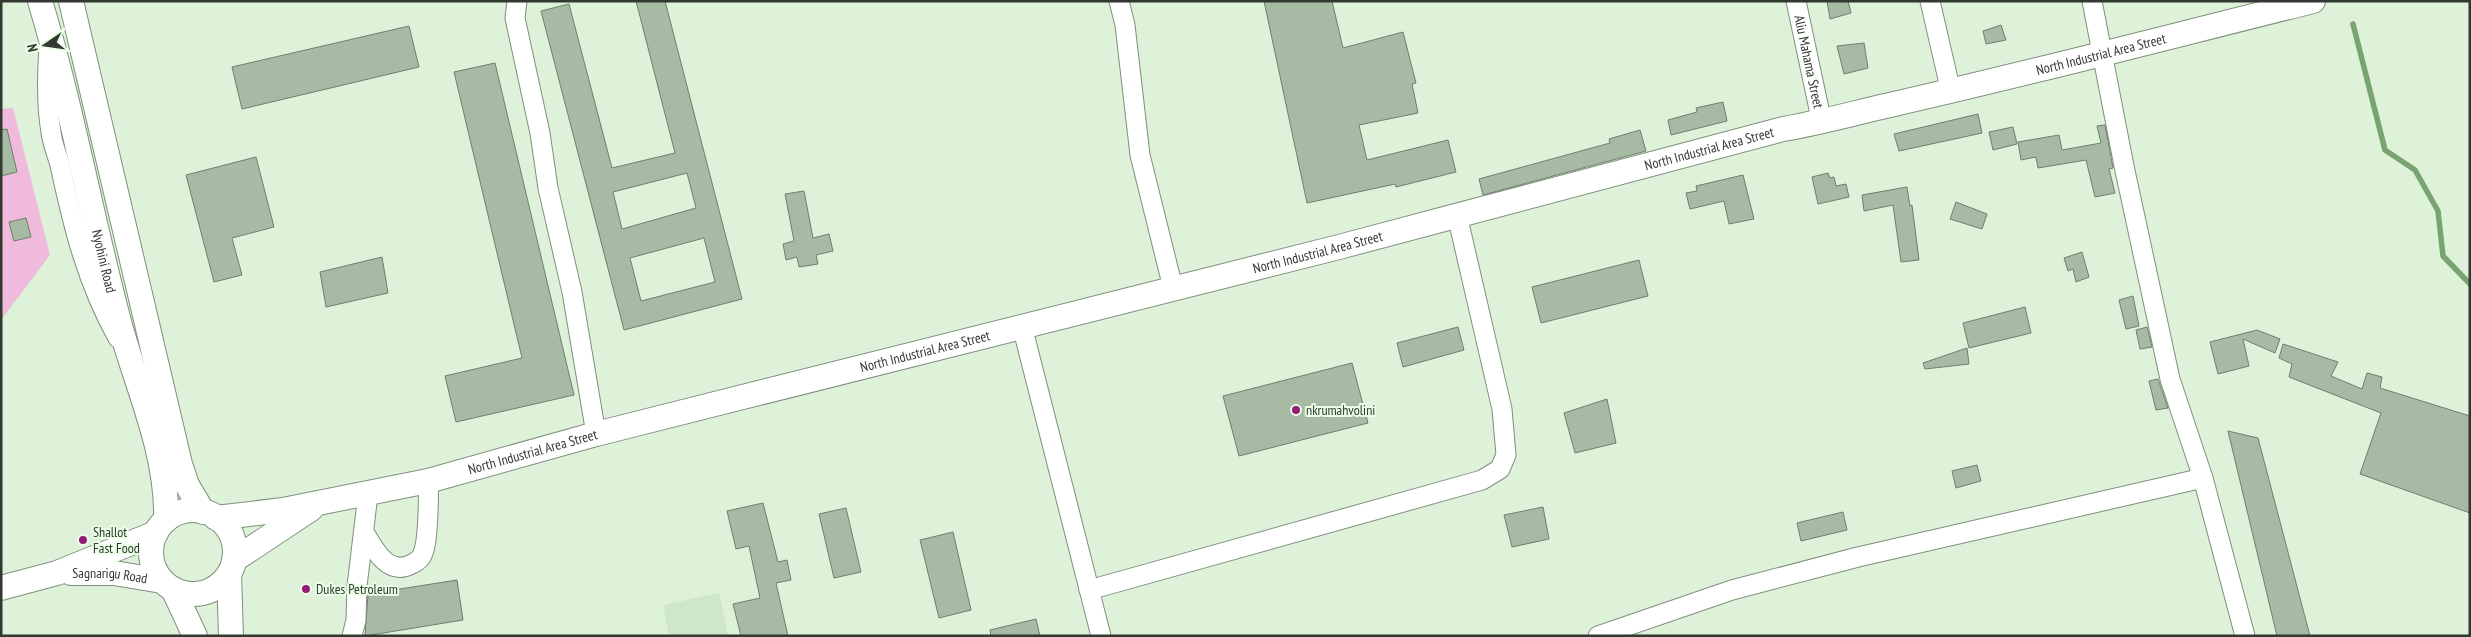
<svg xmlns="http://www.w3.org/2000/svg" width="2471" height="637" font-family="'PT Sans Narrow',sans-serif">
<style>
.built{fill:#cee6ca}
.green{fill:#efbadb}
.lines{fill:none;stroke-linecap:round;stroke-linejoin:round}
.stream{stroke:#77a470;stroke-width:5.5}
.building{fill:#a7baa4;stroke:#6e806b;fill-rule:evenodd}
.minor-casing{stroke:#7e907b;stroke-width:21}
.major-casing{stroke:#7e907b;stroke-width:26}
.minor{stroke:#fff;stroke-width:19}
.major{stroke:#fff;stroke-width:24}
.poi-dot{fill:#951b76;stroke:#ebffe7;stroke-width:2}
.labels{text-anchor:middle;stroke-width:4;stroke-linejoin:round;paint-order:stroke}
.street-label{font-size:14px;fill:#313930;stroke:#ebffe7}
.poi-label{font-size:14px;fill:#313930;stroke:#ebffe7;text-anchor:start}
</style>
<rect width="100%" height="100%" fill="#def2da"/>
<polygon class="built" points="719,593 728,636 669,636 663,605"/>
<polygon class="green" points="13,108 50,255 1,320 1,109"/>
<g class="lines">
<polyline class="stream" points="2353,24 2385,150 2415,170 2438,211 2443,256 2470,284"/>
</g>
<g class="building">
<path d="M 636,1 L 665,1 L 742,299 L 624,330 L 541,11 L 569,4 L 612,168 L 675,153 ZM 687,173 L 696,208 L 622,229 L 613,192 ZM 704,238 L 715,282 L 641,301 L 630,258 Z"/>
<polygon points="1264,1 1332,1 1343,48 1403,32 1416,83 1412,84 1418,113 1359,125 1367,160 1448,140 1456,172 1396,187 1395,184 1307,203"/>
<polygon points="1827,1 1848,1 1851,13 1830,19"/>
<polygon points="2001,25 2006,40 1986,44 1983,31"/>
<polygon points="409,26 419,67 242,109 232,67"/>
<polygon points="1864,43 1868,68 1844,74 1837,46"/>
<polygon points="495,63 574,395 456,422 445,376 522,358 454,72"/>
<polygon points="1723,102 1727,121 1671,135 1668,120 1697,112 1696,108"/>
<polygon points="1978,114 1982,133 1899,151 1894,134"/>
<polygon points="2105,125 2113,168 2109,169 2115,193 2095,197 2086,160 2038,168 2036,157 2021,160 2018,142 2059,135 2062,150 2101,143 2097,126"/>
<polygon points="2013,127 2017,144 1993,150 1989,132"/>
<polygon points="7,129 17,172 1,176 1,130"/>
<polygon points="1640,130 1646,151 1483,195 1479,179 1610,143 1609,139"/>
<polygon points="256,157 274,227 232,238 242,275 214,282 186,175"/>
<polygon points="1828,173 1830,178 1834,177 1836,186 1846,184 1849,197 1818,204 1812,177"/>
<polygon points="1743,175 1754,219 1729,224 1724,201 1690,209 1686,193 1697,191 1696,186"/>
<polygon points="1907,187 1910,206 1912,205 1919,260 1901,262 1893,205 1864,211 1862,195"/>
<polygon points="804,191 813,238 829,234 833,251 816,255 818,264 799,267 797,257 786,260 783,244 794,241 785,194"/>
<polygon points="1956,202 1987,214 1982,229 1950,219"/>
<polygon points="26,218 31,237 14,241 9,222"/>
<polygon points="2082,252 2089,277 2076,282 2073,269 2068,271 2064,258"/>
<polygon points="382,257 388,293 326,307 320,272"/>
<polygon points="1639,260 1648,296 1541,323 1532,287"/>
<polygon points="2133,296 2139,326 2126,329 2119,300"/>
<polygon points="2025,307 2031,333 1969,348 1963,323"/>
<polygon points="1458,327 1464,350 1403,367 1397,343"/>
<polygon points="2147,327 2152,347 2140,349 2136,330"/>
<polygon points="2257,330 2280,339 2275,353 2243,339 2249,366 2218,374 2210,342"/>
<polygon points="2283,344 2338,362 2331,376 2362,389 2367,373 2382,377 2380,388 2470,416 2470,513 2360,474 2381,413 2289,377 2292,364 2279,358"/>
<polygon points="1967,348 1969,364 1925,369 1923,363"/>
<polygon points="1352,363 1368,423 1239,456 1223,396"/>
<polygon points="2158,379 2168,408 2156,410 2149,381"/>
<polygon points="1607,399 1616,443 1575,453 1564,413"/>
<polygon points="2228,431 2258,438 2310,636 2277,636"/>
<polygon points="1977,465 1981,481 1956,488 1952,471"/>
<polygon points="763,503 778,562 787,560 791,580 776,583 788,636 741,636 733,604 760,598 749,546 736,549 727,511"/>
<polygon points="1543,507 1549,539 1512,547 1504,515"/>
<polygon points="846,508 861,572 834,578 819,514"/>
<polygon points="1843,512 1847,530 1801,541 1797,523"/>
<polygon points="953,532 971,610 939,618 920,540"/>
<polygon points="457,580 463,620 365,636 368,594"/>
<polygon points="1036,619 1040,636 991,636 990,630"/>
</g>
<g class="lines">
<defs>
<g id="minor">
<polyline points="517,1 515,18 540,133 548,188 572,292 596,434"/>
<polyline points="1119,1 1125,25 1140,155 1173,288"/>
<path id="s1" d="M 1796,1 L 1822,123"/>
<polyline points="1930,1 1951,92"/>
<polyline points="2092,1 2124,166 2170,379 2203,478 2245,636"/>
<path d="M 49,48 C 47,76 46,104 51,132 C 52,143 57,154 60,165 C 73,226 87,283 118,338"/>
<polyline points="1022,326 1101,636"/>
<path d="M 364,532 C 374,549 388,577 412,564 C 418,561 422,558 424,550 C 428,537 429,495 428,481"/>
<polyline points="1089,590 1482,480 1500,469 1506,455 1502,409 1457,215"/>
<polyline points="352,636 356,620 357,586 368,494"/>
<polyline points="1598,636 1732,590 1858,557 2203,478"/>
</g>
<g id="major">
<path id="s2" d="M 40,1 C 71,104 90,210 117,314 C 134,382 168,449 166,520"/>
<polyline points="71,1 180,464 187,485 203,512"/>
<circle cx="193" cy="552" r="42"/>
<path id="s3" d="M 216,518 L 283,510 L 428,481 L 596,434 L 1339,247 L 1783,129 C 1819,123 1854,113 1890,105 C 2031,73 2172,36 2313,1"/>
<polyline points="234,560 311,509"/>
<path id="s4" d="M 71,573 L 114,573 L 162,581"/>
<polyline points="229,574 231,636"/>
<polyline points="1,588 57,573 156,533"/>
<polyline points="173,589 195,636"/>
</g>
</defs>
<use href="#minor" class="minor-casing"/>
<use href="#major" class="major-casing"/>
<use href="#minor" class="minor"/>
<use href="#major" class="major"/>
</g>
<g class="poi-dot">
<circle cx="1296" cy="410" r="5"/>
<circle cx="83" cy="540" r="5"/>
<circle cx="306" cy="589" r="5"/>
</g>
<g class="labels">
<g class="street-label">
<text dy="5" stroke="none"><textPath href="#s3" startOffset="1942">North Industrial Area Street</textPath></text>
<text dy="5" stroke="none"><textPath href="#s1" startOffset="62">Aliu Mahama Street</textPath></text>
<text dy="5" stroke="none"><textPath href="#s3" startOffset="1539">North Industrial Area Street</textPath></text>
<text dy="5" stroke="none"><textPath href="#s3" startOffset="1134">North Industrial Area Street</textPath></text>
<text dy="5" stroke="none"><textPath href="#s2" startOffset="268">Nyohini Road</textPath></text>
<text dy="5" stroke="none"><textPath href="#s3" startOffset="729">North Industrial Area Street</textPath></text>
<text dy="5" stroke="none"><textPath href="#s3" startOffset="324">North Industrial Area Street</textPath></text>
<text dy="5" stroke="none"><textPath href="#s4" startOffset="39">Sagnarigu Road</textPath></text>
</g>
<g class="poi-label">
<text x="1306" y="415">nkrumahvolini</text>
<text x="93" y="537">Shallot<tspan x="93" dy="16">Fast Food</tspan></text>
<text x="316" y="594">Dukes Petroleum</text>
</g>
</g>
<rect width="2471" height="637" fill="none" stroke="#313930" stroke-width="5"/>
<g transform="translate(45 45) rotate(257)" stroke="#ebffe7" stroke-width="4" paint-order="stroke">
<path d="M0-4L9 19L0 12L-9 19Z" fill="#313930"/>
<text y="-8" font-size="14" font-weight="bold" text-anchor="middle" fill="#313930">N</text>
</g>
</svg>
